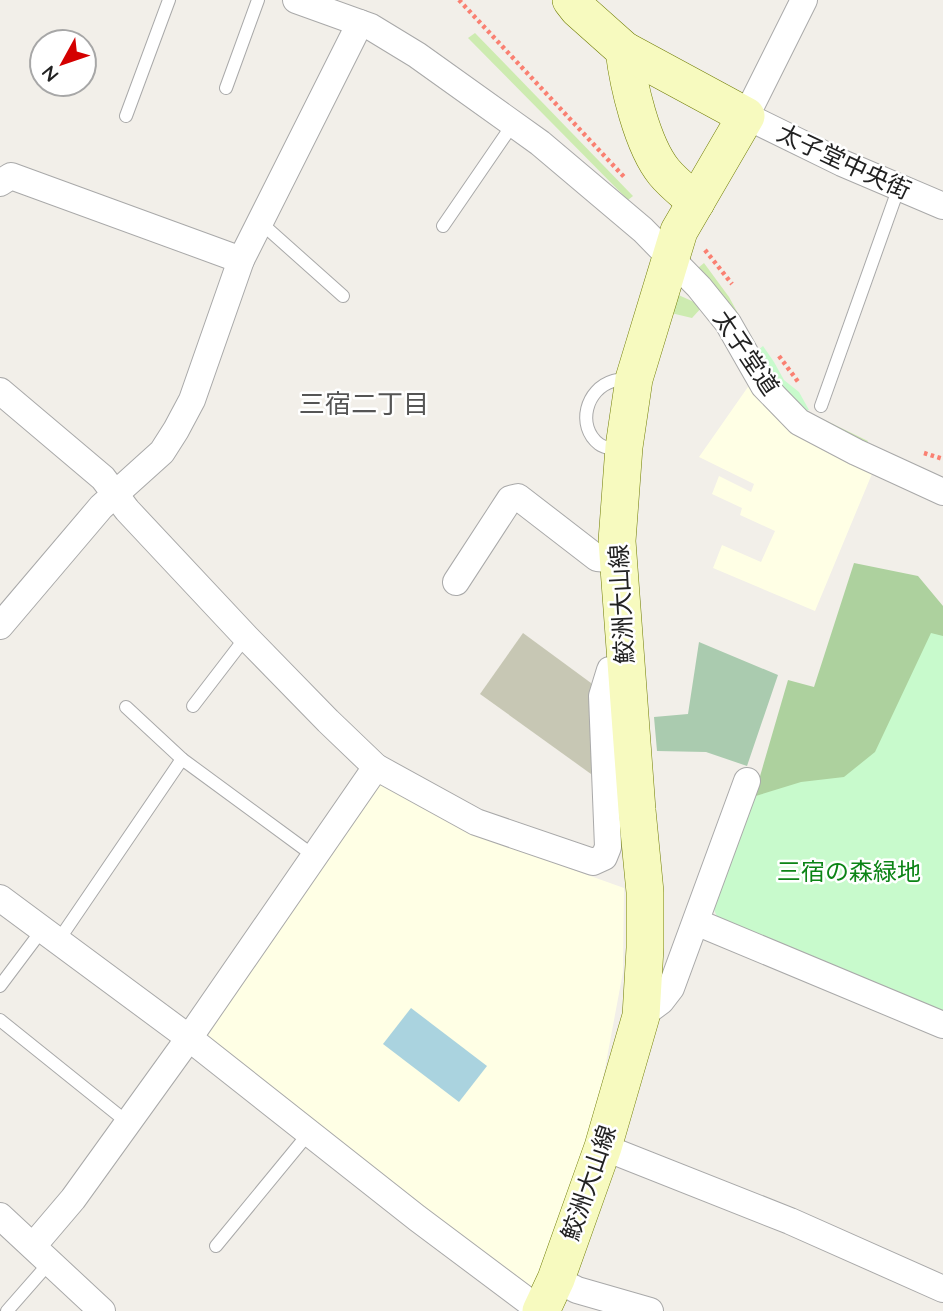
<svg xmlns="http://www.w3.org/2000/svg" width="943" height="1311" font-family="Quicksand,'Noto Sans JP',sans-serif">
<style>
.education{fill:#ffffe5}
.construction{fill:#c7c7b4}
.grass{fill:#cdebb0}
.forest{fill:#add19e}
.cemetery{fill:#aacbaf}
.park{fill:#c8facc}
.water{fill:#aad3df}
.lines{fill:none;stroke-linecap:round;stroke-linejoin:round}
.service-casing{stroke:#a9a9a9;stroke-width:14}
.minor-casing{stroke:#a9a9a9;stroke-width:28}
.secondary-casing{stroke:#707d05;stroke-width:38}
.path{stroke:#fa8072;stroke-width:4.5;stroke-dasharray:3.5 3.5;stroke-linecap:butt}
.service{stroke:#fff;stroke-width:12}
.minor{stroke:#fff;stroke-width:26}
.secondary{stroke:#f7fabf;stroke-width:37}
.labels{text-anchor:middle;stroke-width:5;stroke-linejoin:round;paint-order:stroke}
.street-label{font-size:24px;fill:#222;stroke:#fff}
.park-label{font-size:24px;fill:#0c8416;stroke:#fff}
.neighbourhood-label{font-size:26px;fill:#555;stroke:#fff}
</style>
<rect width="100%" height="100%" fill="#f2efe9"/>
<g class="education">
<polygon points="750,384 874,469 815,611 713,568 722,545 761,562 775,531 740,515 742,508 712,494 719,476 751,492 754,484 699,457"/>
<polygon points="382,782 418,806 470,833 624,888 623,972 591,1143 533,1287 523,1287 209,1043 206,1030 374,784"/>
</g>
<polygon class="construction" points="523,633 591,683 591,774 480,694"/>
<g class="grass">
<polygon points="475,33 633,196 628,200 468,38"/>
<polygon points="704,263 729,297 758,350 778,380 793,398 806,411 868,441 863,449 804,418 776,389 698,268"/>
<polygon points="674,293 703,306 692,318 671,313"/>
</g>
<polygon class="forest" points="854,563 918,576 943,606 943,756 721,910 788,680 814,687"/>
<polygon class="cemetery" points="699,642 778,675 747,766 706,752 657,751 654,717 688,714"/>
<g class="park">
<polygon points="763,346 774,362 784,380 799,392 809,410 805,411 778,380 758,350"/>
<polygon points="931,633 943,636 943,1011 718,919 712,905 749,798 801,782 844,777 875,752"/>
</g>
<polygon class="water" points="411,1008 487,1066 459,1102 383,1044"/>
<g class="lines">
<defs>
<g id="service">
<polyline points="226,88 258,0"/>
<polyline points="126,116 169,0"/>
<polyline points="260,222 343,296"/>
<polyline points="443,226 513,124"/>
<polyline points="821,406 899,187"/>
<path d="M 620,451 C 613,449 604,448 599,444 C 576,426 586,389 613,381 C 619,379 624,380 630,381"/>
<polyline points="193,706 246,637"/>
<polyline points="126,707 182,759"/>
<polyline points="58,941 182,759 314,856"/>
<polyline points="0,986 42,930"/>
<polyline points="0,1020 127,1122"/>
<polyline points="216,1246 309,1133"/>
<polyline points="7,1311 50,1262"/>
</g>
<g id="minor">
<polyline points="296,0 371,27 417,55 540,143 643,230 699,287 728,323 764,386 799,422 856,452 943,492"/>
<polyline points="804,0 746,116 842,163 943,206"/>
<polyline points="0,183 11,176 241,260"/>
<polyline points="0,391 103,478 127,510 246,637 328,721 376,767 476,822 593,862 604,857 608,847 602,696 610,670 626,668"/>
<polyline points="456,582 510,499 518,497 597,558 619,560"/>
<polyline points="0,626 101,507 162,452 176,430 192,400 241,260 360,23"/>
<polyline points="0,898 189,1038 417,1218 541,1311"/>
<polyline points="696,922 943,1025"/>
<polyline points="641,1016 661,1001 671,988 747,781"/>
<polyline points="603,1147 790,1221 943,1289"/>
<polyline points="0,1216 102,1311"/>
<polyline points="33,1246 73,1199 189,1038 376,767"/>
<polyline points="556,1279 577,1290 650,1311"/>
</g>
<g id="secondary">
<path d="M 624,50 C 628,84 642,145 664,172 C 673,183 685,192 696,202"/>
<polyline points="541,1311 556,1279 603,1147 641,1016 645,948 645,892 637,810 617,541 624,447 634,379 679,231 746,116 624,50 578,9 571,0"/>
</g>
</defs>
<use href="#service" class="service-casing"/>
<use href="#minor" class="minor-casing"/>
<use href="#secondary" class="secondary-casing"/>
<g class="path">
<polyline points="459,0 626,179"/>
<polyline points="705,250 732,284"/>
<polyline points="779,356 799,383"/>
<polyline points="924,453 943,459"/>
</g>
<use href="#service" class="service"/>
<use href="#minor" class="minor"/>
<use href="#secondary" class="secondary"/>
</g>
<g class="labels">
<g class="street-label">
<text transform="translate(844 162) rotate(25)" y="8">太子堂中央街</text>
<text transform="translate(746 353) rotate(56)" y="8">太子堂道</text>
<text transform="translate(622 604) rotate(-93)" y="8">鮫洲大山線</text>
<text transform="translate(589 1183) rotate(-71)" y="8">鮫洲大山線</text>
</g>
<g class="park-label">
<text x="849" y="880">三宿の森緑地</text>
</g>
<g class="neighbourhood-label">
<text x="364" y="413">三宿二丁目</text>
</g>
</g>
<g transform="translate(63 63) rotate(230)"><circle r="33" fill="#ffffff" stroke="#a7a7a7" stroke-width="2"/>
<path d="M0-5L12 26L0 18L-12 26Z" fill="#d40000"/>
<text y="-10" font-size="19" font-weight="bold" text-anchor="middle" fill="#222222">N</text>
</g>
</svg>
